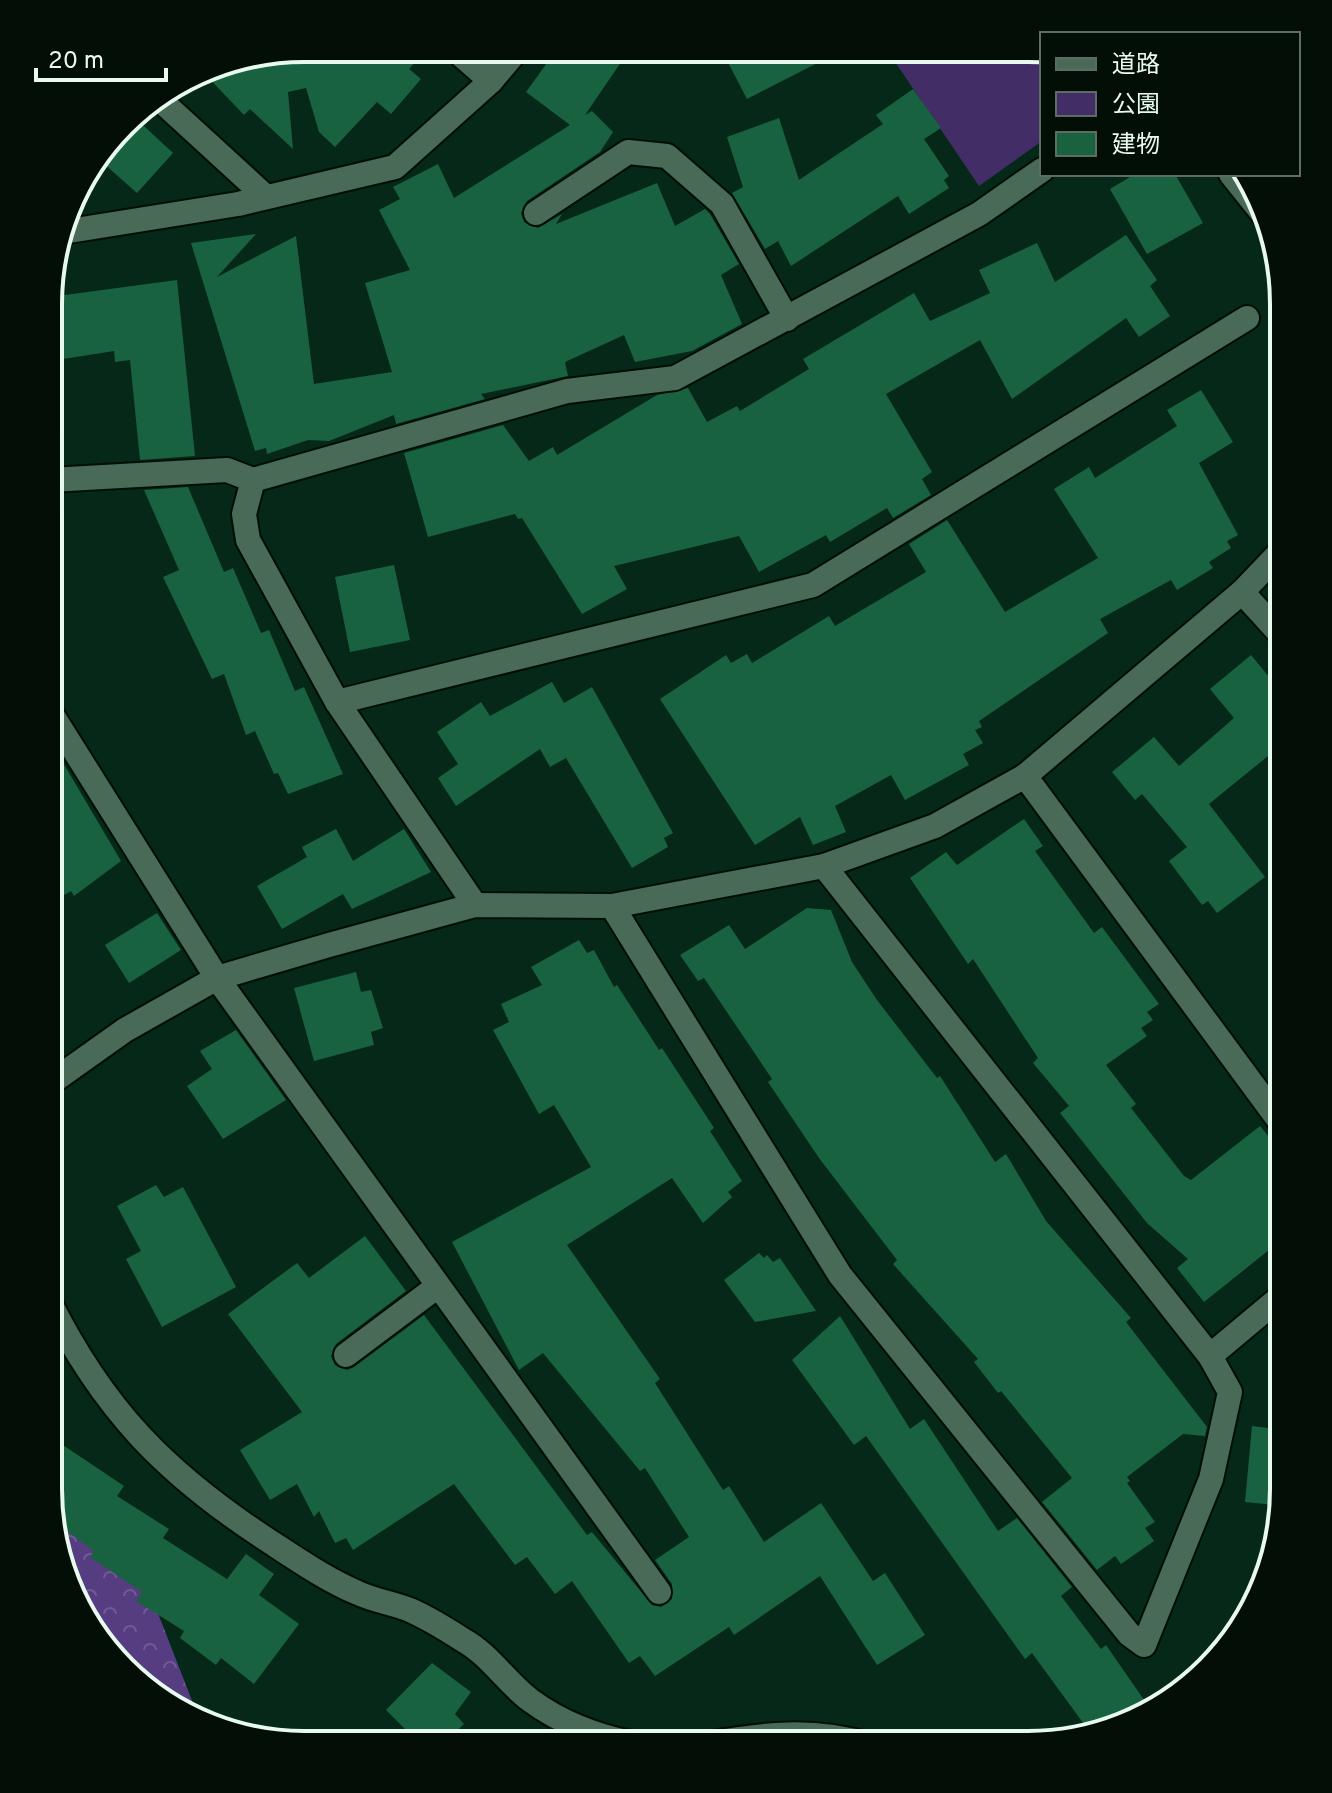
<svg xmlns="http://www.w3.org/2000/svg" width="1332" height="1793" font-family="Overpass,'Noto Sans JP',sans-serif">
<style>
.forest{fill:url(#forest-crowns)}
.park{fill:#422d66}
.building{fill:#196240}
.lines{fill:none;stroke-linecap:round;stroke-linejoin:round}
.street-casing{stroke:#000f05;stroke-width:28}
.street{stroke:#496a57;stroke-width:24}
.rim{fill:none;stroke:#e8faef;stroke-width:4}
</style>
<defs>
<pattern id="forest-crowns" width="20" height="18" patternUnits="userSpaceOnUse" patternTransform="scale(2)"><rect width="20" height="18" fill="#563d82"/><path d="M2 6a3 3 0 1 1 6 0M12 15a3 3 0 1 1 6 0" fill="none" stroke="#6e5a94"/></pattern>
</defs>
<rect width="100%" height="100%" fill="#062818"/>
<polygon class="forest" points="48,1490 152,1598 198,1716 161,1702 75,1603"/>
<polygon class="park" points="887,50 1042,50 1042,141 979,186"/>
<g class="building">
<polygon points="304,48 428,48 409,69 421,79 391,114 377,102 335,147 319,132 306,88 288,92 293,149 250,109 244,115 203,72 221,62"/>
<polygon points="557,49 630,49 585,115 592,111 613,132 600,152 527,201 521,213 524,222 538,228 562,214 556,224 657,183 675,226 705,209 710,214 739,264 721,275 742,324 692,351 635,362 624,335 565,362 568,376 481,394 485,399 396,424 394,415 329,441 308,440 267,454 266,448 255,451 191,243 256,234 217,277 296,236 314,384 392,372 365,283 410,270 379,210 400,199 393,187 438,164 454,198 570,125 526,92"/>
<polygon points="721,49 739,49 843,50 747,99"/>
<polygon points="913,89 941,128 924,139 949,176 944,180 949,188 909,214 898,196 791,266 778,241 765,249 732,193 743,187 727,137 779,118 799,180 883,124 876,115"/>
<polygon points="132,115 173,153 137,193 102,162 111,151 106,147"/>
<polygon points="1135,174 1175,174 1203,223 1147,254 1110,189"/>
<polygon points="1126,235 1157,280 1150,286 1170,316 1139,337 1126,318 1012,399 980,340 886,394 932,472 922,479 931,495 893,518 887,508 830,542 826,535 759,572 739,536 614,566 627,589 582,614 522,518 518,519 515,514 428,537 404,453 503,425 529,461 553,447 557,455 657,395 688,388 707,422 737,406 740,411 809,369 803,359 914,293 930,321 990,293 979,270 1037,243 1055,282"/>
<polygon points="177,280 195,456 140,460 130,360 115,362 114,351 57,360 56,354 50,355 50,297"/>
<polygon points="1201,390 1233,442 1199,463 1238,535 1227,541 1231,548 1209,562 1213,568 1177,590 1171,580 1100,619 1108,633 979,721 982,727 975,730 983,743 963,754 969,765 905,800 891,775 835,806 846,832 813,845 800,817 755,845 660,699 726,655 731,663 747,654 752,663 829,616 835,626 926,572 909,544 947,520 1005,612 1098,558 1054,489 1089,467 1095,478 1177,426 1167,410"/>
<polygon points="188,487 224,572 233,568 261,633 269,630 295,691 304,687 343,774 288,794 278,773 274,774 255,731 246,735 224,674 212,679 163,577 179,570 144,490"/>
<polygon points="394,565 410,640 350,652 335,577"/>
<polygon points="1251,655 1284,695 1284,743 1209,804 1265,877 1217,913 1208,901 1202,905 1169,861 1187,847 1142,794 1135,800 1112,772 1154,737 1179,766 1234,718 1210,689"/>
<polygon points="552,682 564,703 592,687 673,833 664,838 668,847 632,868 566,758 550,767 540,749 456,806 438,778 458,764 437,732 481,702 490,716"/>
<polygon points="49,739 121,861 74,896 71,891 64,895 49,873"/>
<polygon points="1024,819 1043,846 1035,851 1094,933 1102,927 1159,1004 1147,1012 1153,1020 1141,1028 1147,1036 1106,1065 1136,1104 1131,1108 1184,1176 1191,1180 1260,1126 1284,1155 1284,1238 1204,1302 1177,1268 1188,1259 1147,1223 1060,1113 1069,1106 1033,1063 1038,1058 973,959 968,964 910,878 946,852 957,865"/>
<polygon points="336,829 353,861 404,829 431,872 352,909 343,894 282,929 257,886 307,857 302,847"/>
<polygon points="807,908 831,910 852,962 877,1000 937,1078 940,1076 995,1162 1006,1154 1046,1221 1131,1318 1126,1322 1207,1427 1205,1436 1183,1434 1127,1477 1130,1481 1127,1483 1155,1522 1145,1528 1154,1541 1121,1564 1115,1556 1097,1570 1042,1502 1072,1478 1001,1391 998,1393 974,1362 978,1359 893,1264 897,1260 819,1158 768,1082 772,1079 704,978 698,981 680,955 729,925 745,949"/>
<polygon points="157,913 181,950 129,983 105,945"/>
<polygon points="579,940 587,953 594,950 614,987 617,985 659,1050 662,1048 714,1128 710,1131 742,1181 728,1192 732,1197 703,1223 672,1178 567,1245 660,1379 655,1383 723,1490 729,1486 764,1542 821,1503 873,1581 885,1573 925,1635 877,1665 820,1576 734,1635 729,1627 655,1676 640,1656 629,1663 572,1581 555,1594 527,1557 515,1565 454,1484 353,1550 346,1538 335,1543 319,1511 314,1517 297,1484 270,1500 240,1450 302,1412 228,1314 297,1263 309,1278 365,1236 406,1291 336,1344 331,1356 335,1365 347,1370 354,1367 424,1315 587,1535 592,1532 652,1605 661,1607 672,1599 672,1584 655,1560 689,1537 645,1468 640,1471 543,1353 519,1370 452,1242 591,1167 554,1105 539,1114 493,1030 509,1022 501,1004 542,985 531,967"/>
<polygon points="356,972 361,992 371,990 383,1028 371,1032 374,1045 314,1061 294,988"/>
<polygon points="236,1030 286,1100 223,1139 187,1086 212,1069 200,1051"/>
<polygon points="156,1185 164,1197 183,1187 236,1287 162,1327 126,1259 141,1251 117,1206"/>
<polygon points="759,1253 764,1258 767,1255 773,1262 780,1258 816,1311 755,1322 724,1280"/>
<polygon points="840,1316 910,1429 924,1419 998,1531 1017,1518 1072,1587 1061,1596 1101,1649 1106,1645 1151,1710 1142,1718 1089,1731 1032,1653 1025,1659 866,1436 854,1445 792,1360"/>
<polygon points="1252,1426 1283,1430 1283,1506 1245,1502"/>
<polygon points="48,1435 124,1486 117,1496 169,1529 163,1538 227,1579 246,1554 274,1574 259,1595 299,1624 254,1684 221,1658 216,1665 180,1638 184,1631 136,1601 142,1592 90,1557 94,1551 56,1523 48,1490"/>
<polygon points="432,1663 471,1692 455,1714 464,1724 444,1743 419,1743 386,1710"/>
</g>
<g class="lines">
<defs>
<g id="street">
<polyline points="453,48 491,81"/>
<polyline points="158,98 266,197"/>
<polyline points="1231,174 1263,214"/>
<polyline points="536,213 628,152 667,156 722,204 787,319"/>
<polyline points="63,232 238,204 395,167 491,81 518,49"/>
<polyline points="50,480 227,470 253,480"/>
<polyline points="1242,592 1284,638"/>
<polyline points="337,702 813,585 1247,318"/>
<polyline points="49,710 217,978 659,1592"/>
<polyline points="1025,776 1284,1127"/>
<polyline points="475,905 337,702 248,540 244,514 253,480 567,391 675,378 979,214 1042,170"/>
<polyline points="612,906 840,1275 1129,1634 1144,1645 1211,1479 1230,1392 1210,1356 824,866"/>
<polyline points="49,1084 125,1030 217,978 329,945 475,905 612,906 824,866 935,826 1025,776 1242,592 1284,548"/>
<path d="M 48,1299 C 103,1410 166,1474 269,1541 C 298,1560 327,1580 358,1593 C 375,1601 393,1603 410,1610 C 428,1618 446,1629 463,1640 C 490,1655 506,1682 530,1700 C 561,1723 599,1737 636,1744"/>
<polyline points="346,1355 438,1286"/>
<polyline points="1210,1356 1284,1294"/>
<path d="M 707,1744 C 764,1734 813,1728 869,1745"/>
</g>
</defs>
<use href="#street" class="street-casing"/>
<use href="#street" class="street"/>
</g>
<path d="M0 0H1332V1793H0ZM304 62H1028A242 242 0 0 1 1270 304V1489A242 242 0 0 1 1028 1731H304A242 242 0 0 1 62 1489V304A242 242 0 0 1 304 62Z" fill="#030e07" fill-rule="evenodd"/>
<path class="rim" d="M304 62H1028A242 242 0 0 1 1270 304V1489A242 242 0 0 1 1028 1731H304A242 242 0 0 1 62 1489V304A242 242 0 0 1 304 62Z"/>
<rect x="1040" y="32" width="260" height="144" fill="#030e07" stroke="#5f6c64" stroke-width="2"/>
<rect x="1056" y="58" width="40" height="12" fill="#496a57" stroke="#5f6c64" stroke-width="2"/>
<text x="1112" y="72" font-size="24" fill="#e8faef">道路</text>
<rect x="1056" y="92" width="40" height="24" fill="#422d66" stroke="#5f6c64" stroke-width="2"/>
<text x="1112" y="112" font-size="24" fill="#e8faef">公園</text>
<rect x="1056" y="132" width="40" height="24" fill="#196240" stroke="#5f6c64" stroke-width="2"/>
<text x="1112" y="152" font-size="24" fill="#e8faef">建物</text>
<path d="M36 68v12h130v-12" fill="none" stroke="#e8faef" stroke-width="4"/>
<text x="48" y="68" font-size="24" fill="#e8faef" stroke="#030e07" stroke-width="6" paint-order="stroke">20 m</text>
</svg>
